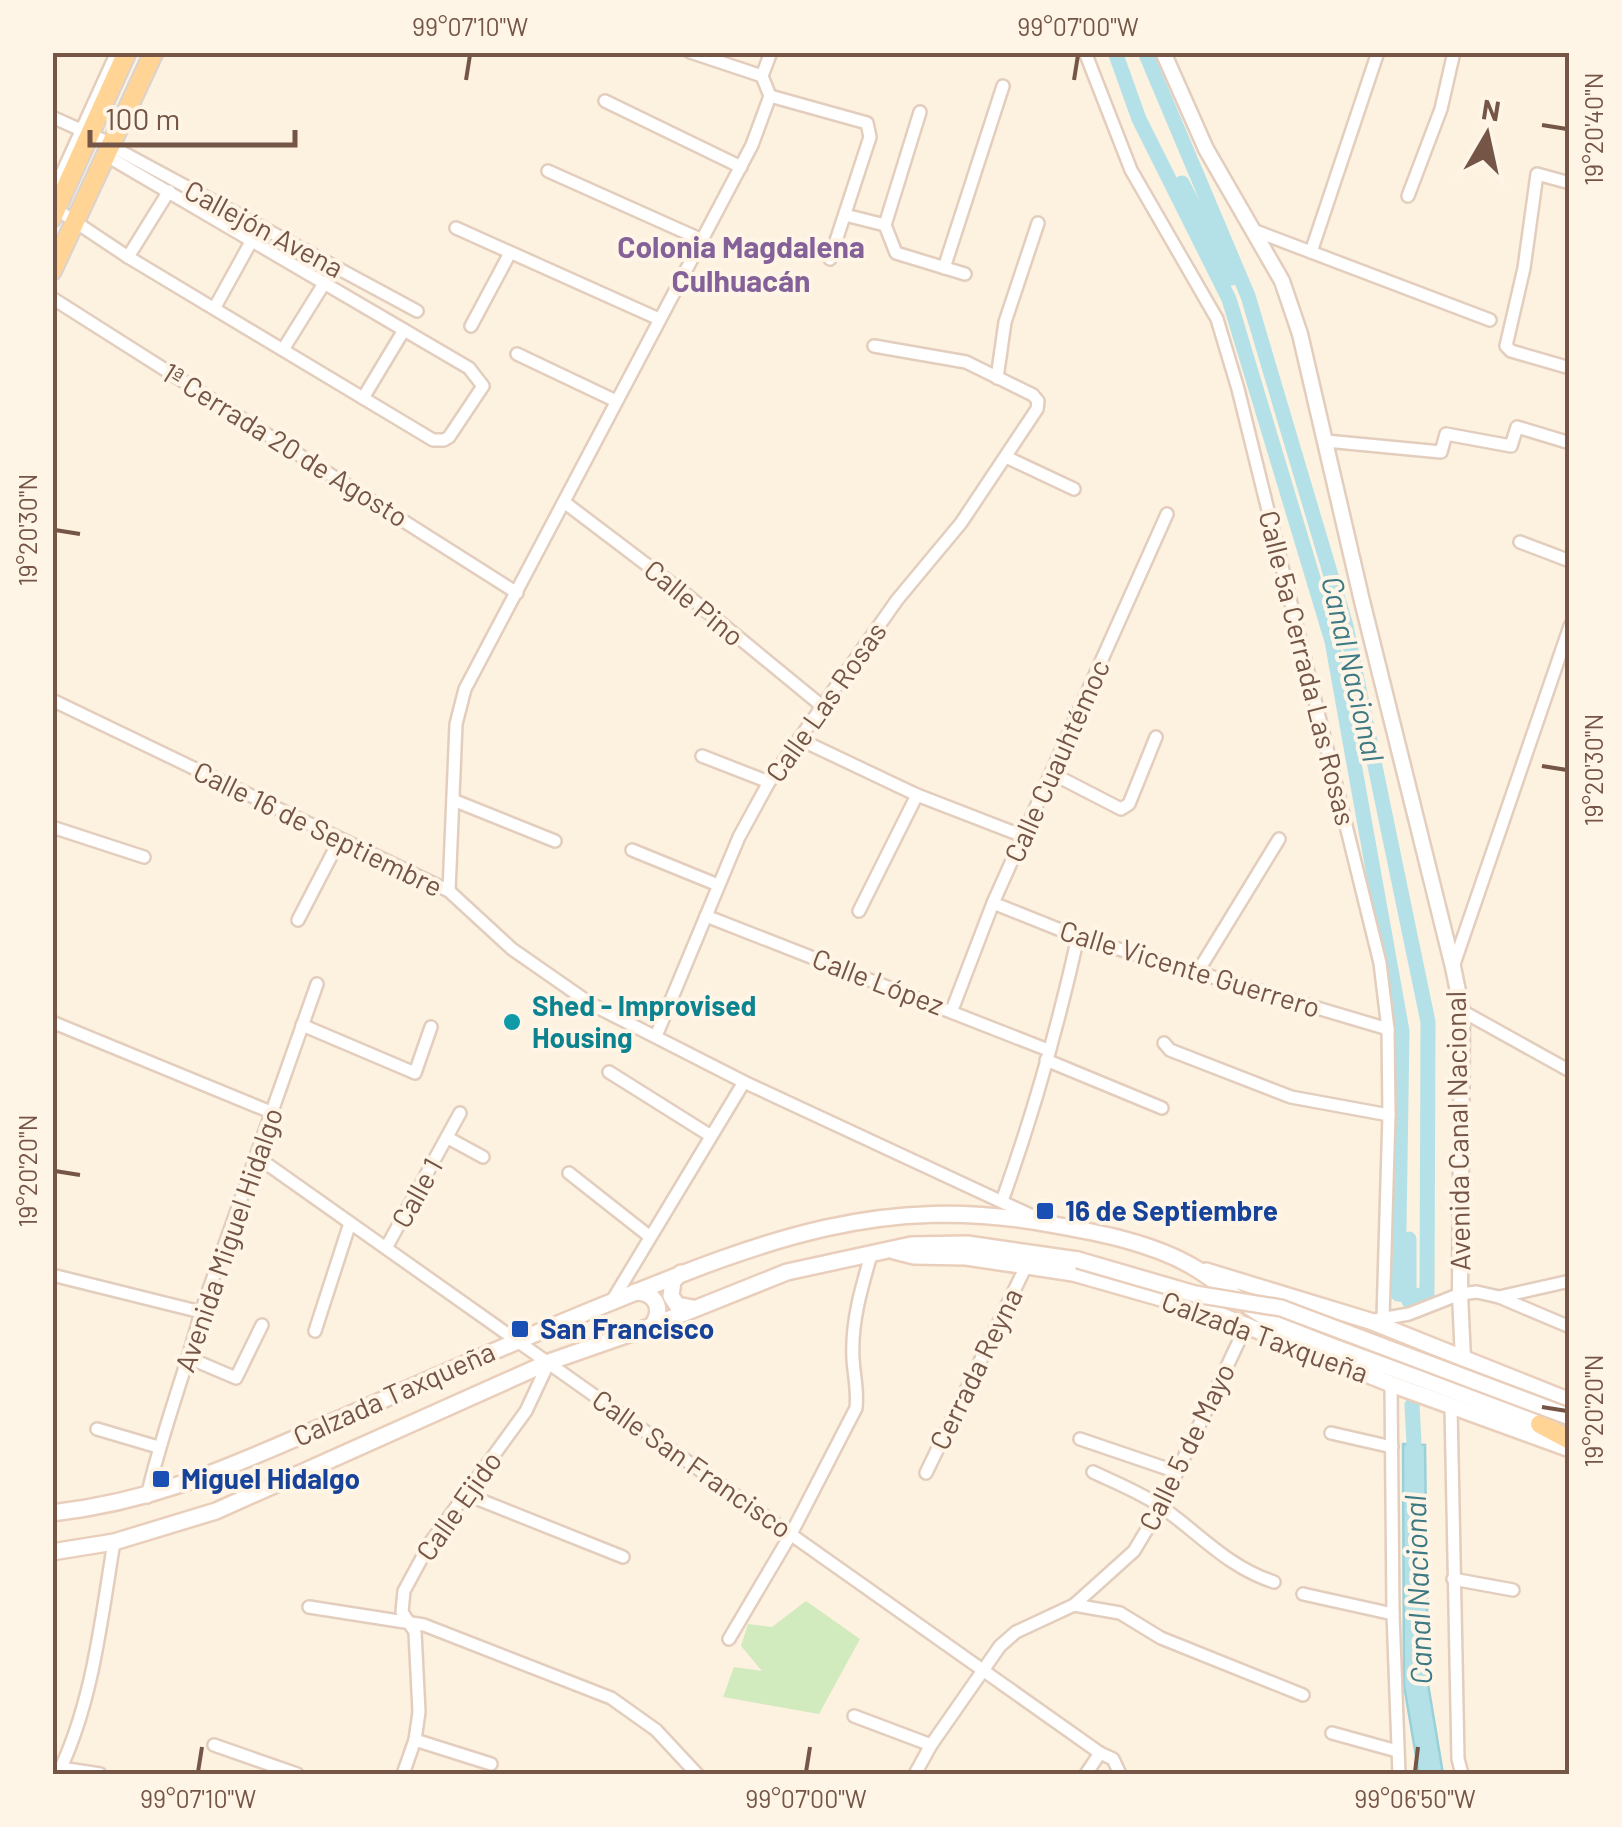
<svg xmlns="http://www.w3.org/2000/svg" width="1622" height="1827" font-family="Barlow,sans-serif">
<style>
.green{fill:#d1ebbe}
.water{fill:#b4e1e7;stroke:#9ad1d9;stroke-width:2.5}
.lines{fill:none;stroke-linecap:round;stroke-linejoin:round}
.canal{stroke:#b4e1e7;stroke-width:15}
.minor-casing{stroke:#e3cebe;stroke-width:16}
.tertiary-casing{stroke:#e3cebe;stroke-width:19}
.secondary-casing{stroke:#e9cfbb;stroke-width:20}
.primary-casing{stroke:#dbd3cf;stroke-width:22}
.minor{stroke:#fff;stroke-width:11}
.tertiary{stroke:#fff;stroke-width:14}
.secondary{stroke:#fff;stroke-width:15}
.primary{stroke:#ffd495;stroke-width:18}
.secondary-bridge-casing{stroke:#e9cfbb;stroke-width:20;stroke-linecap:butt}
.secondary-bridge{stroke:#fff;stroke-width:15}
.ticks{fill:none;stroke:#755546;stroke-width:4}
.culture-dot{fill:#0f9aa8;stroke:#fff5e7;stroke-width:4}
.transit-dot{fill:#1a4fb4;stroke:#fff5e7;stroke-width:4}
.labels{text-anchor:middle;stroke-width:8;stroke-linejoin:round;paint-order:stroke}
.street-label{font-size:28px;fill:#755546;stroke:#fff5e7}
.culture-label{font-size:28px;font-weight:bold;fill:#0d838f;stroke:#fff5e7;text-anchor:start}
.transit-label{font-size:28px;font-weight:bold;fill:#164399;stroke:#fff5e7;text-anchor:start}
.neighbourhood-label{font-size:30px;font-weight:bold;fill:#846198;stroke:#fff5e7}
.water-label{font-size:30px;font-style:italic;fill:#3c7983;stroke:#fff5e7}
.neatline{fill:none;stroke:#755546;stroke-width:4}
.ticks-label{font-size:25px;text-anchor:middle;fill:#755546}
</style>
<rect width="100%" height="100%" fill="#fdf1e0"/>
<polygon class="green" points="806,1601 860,1639 819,1714 723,1697 734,1667 762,1671 741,1646 748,1624 772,1627"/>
<polygon class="water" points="1403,1444 1425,1445 1428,1684 1443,1774 1419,1774 1404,1685"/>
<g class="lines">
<g class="canal">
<polyline points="1115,52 1139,119 1229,299 1332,641 1402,1031 1398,1294 1427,1296 1428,1022 1346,626 1248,296 1145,52"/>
<polyline points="1182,183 1231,278"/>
<polyline points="1409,1239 1409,1301"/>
<polyline points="1412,1405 1415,1462"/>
</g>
<defs>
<g id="minor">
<polyline points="690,52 762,76"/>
<polyline points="1085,52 1131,170 1217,319 1238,389 1380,963 1388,1029 1389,1115 1383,1318"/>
<polyline points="770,96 867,123 870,137 830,259"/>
<polyline points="605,101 741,167"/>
<polyline points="52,117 112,144"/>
<polyline points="111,146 417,311"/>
<polyline points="548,171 700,239"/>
<polyline points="1570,183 1537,174 1524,268 1506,346 1511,351 1570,368"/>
<polyline points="52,195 117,52"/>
<polyline points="1408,196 1441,109 1454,52"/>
<polyline points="56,209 128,257 433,440 444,440 449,437 483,386 469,368 107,156"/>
<polyline points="845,215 885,225 896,253 965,274"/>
<polyline points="885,225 920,112"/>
<polyline points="456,228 659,319"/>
<polyline points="1253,230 1490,320"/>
<polyline points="1311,252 1378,52"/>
<polyline points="128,257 169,191"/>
<polyline points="944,268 1003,86"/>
<polyline points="52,298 517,593"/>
<polyline points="215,307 252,240"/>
<polyline points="471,326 510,253"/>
<polyline points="284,348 325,282"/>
<polyline points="517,354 616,401"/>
<polyline points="997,378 1005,322 1038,223"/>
<polyline points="363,398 404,330"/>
<polyline points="1326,441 1441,452 1446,434 1511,446 1517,427 1570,443"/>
<polyline points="1006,457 1074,489"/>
<polyline points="564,502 688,596 822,706"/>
<polyline points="1520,542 1570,561"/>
<polyline points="52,700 449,891 512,949 591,1004 744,1082 1041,1220"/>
<polyline points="799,739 917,795 1023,836"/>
<polyline points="702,756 769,782"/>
<polyline points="1053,774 1121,809 1129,804 1156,737"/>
<polyline points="453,800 555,841"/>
<polyline points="52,827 144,857"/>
<polyline points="632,850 718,885"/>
<polyline points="449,891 456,724 465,689 752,145 770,96 762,76 771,52"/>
<polyline points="993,903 1078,937 1388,1029"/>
<polyline points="859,911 917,795"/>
<polyline points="706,916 1048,1050"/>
<polyline points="298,920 340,839"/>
<polyline points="1453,967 1570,626"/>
<polyline points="1197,973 1279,839"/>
<polyline points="952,1010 993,903 1167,514"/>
<polyline points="1462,1011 1570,1071"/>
<polyline points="52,1022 273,1113"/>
<polyline points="302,1025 415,1073 431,1027"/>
<polyline points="656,1036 739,837 769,782 897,600 961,523 1037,409 1038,401 1033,395 966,362 874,346"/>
<polyline points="1164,1043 1170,1050 1291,1097 1389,1115"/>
<polyline points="1046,1060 1162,1108"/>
<polyline points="609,1072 711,1136"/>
<polyline points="448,1138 483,1157"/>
<polyline points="257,1157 1100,1753 1113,1759 1120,1774"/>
<polyline points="569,1173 649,1236"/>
<path d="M 1002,1201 C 1033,1115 1058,1026 1078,937"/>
<polyline points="386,1248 460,1113"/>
<polyline points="52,1275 201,1312"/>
<polyline points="1499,1297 1570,1327"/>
<polyline points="612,1301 744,1082"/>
<polyline points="1375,1320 1409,1314 1460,1294 1477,1292 1499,1297 1570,1281"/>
<polyline points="315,1331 350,1223"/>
<polyline points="189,1358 236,1378 262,1325"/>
<polyline points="1391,1384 1393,1614 1399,1774"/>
<polyline points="1451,1406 1458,1759 1462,1774"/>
<polyline points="97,1429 158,1447"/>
<polyline points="1331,1433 1392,1447"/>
<polyline points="1080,1439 1177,1472"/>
<path d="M 1093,1472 C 1116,1483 1142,1493 1163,1508 C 1201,1535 1228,1567 1274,1582"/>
<polyline points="926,1473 1027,1264"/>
<polyline points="465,1494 623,1557"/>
<path d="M 147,1497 C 161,1434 185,1374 201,1312 L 317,984"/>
<polyline points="1453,1579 1513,1590"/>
<polyline points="1303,1594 1393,1614"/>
<polyline points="1074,1605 1120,1613 1161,1638 1303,1695"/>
<polyline points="309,1607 424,1625 611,1698 656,1730 697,1774"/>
<path d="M 729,1639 L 791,1534 L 856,1408 C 858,1390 854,1376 853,1359 C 851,1323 861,1289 871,1255"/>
<polyline points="854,1716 931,1745"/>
<polyline points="1332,1733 1397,1751"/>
<polyline points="415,1740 491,1764"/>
<polyline points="214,1745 297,1774"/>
<polyline points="61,1768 100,1774"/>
<path d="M 58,1774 C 93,1702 101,1620 114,1542"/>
<polyline points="403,1774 415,1740 419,1712 415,1632 402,1612 404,1591 430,1543 526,1411 549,1362"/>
<polyline points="915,1774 931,1745 1000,1646 1016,1632 1074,1605 1134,1551 1161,1506 1247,1324"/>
<polyline points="1086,1774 1100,1753"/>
</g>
<polyline id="tertiary" points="1163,52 1206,149 1282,281 1300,334 1362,601 1453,967 1462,1011 1460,1294 1463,1360"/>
<g id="secondary">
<polyline points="894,1251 914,1256 966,1257 1073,1273 1217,1314 1391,1384 1570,1449"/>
<polyline points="1206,1271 1370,1321 1570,1401"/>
<polyline points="681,1273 673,1281 671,1296 677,1305 693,1308"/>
<path d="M 635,1292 C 656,1292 664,1309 652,1326"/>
<path d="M 52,1513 C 155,1501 225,1469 319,1428 C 417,1385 514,1341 614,1301 C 764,1240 884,1193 1049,1224 C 1096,1232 1154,1243 1195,1268 C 1222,1284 1245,1307 1274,1322 C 1312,1341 1354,1354 1394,1369 C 1447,1388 1499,1408 1552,1428"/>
<polyline points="52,1552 114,1542 216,1511 549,1362 652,1326 787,1272 911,1245 967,1244 1078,1260"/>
</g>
<g id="primary">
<polyline points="52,218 127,52"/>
<polyline points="52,271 154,52"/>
<polyline points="1540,1424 1570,1440"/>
</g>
</defs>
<use href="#minor" class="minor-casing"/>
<use href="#tertiary" class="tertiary-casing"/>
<use href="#secondary" class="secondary-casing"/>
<use href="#primary" class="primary-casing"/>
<use href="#minor" class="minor"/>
<use href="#tertiary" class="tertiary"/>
<use href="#secondary" class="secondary"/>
<use href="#primary" class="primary"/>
<defs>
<polyline id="secondary-bridge" points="1078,1260 1195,1294 1281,1308 1570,1417"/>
</defs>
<use href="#secondary-bridge" class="secondary-bridge-casing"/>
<use href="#secondary-bridge" class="secondary-bridge"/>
</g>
<path class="ticks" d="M 466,80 L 470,55M 1074,80 L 1078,55M 1542,125 L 1567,129M 55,530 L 80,534M 1542,766 L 1567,770M 55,1171 L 80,1175M 1542,1407 L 1567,1411M 198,1772 L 202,1747M 806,1772 L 810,1747M 1415,1772 L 1418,1747"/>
<circle class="culture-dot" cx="512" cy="1022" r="10"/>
<g class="transit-dot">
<rect x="1035" y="1201" width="20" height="20" rx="5"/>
<rect x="510" y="1319" width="20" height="20" rx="5"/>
<rect x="151" y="1469" width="20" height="20" rx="5"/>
</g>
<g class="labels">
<g class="street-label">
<text transform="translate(264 229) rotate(28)" y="10">Callejón Avena</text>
<text transform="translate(285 445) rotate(32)" y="10">1ª Cerrada 20 de Agosto</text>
<text transform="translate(694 603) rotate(39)" y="10">Calle Pino</text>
<text transform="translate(1307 668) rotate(76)" y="10">Calle 5a Cerrada Las Rosas</text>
<text transform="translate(826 702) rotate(-55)" y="10">Calle Las Rosas</text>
<text transform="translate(1057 761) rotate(-66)" y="10">Calle Cuauhtémoc</text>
<text transform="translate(318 829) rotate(26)" y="10">Calle 16 de Septiembre</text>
<text transform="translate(1190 969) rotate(17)" y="10">Calle Vicente Guerrero</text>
<text transform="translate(878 982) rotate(21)" y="10">Calle López</text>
<text transform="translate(1458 1131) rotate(-91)" y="10">Avenida Canal Nacional</text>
<text transform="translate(417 1193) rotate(-61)" y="10">Calle 1</text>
<text transform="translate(229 1240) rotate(-71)" y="10">Avenida Miguel Hidalgo</text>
<text transform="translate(1265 1337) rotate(20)" y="10">Calzada Taxqueña</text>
<text transform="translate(976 1369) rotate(-64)" y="10">Cerrada Reyna</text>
<text transform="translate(394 1394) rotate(-24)" y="10">Calzada Taxqueña</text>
<text transform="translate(1187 1447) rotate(-64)" y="10">Calle 5 de Mayo</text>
<text transform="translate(692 1464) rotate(35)" y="10">Calle San Francisco</text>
<text transform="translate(459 1506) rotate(-55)" y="10">Calle Ejido</text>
</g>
<g class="culture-label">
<text x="532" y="1016">Shed - Improvised<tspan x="532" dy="32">Housing</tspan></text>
</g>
<g class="transit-label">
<text x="1065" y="1221">16 de Septiembre</text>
<text x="540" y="1339">San Francisco</text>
<text x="181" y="1489">Miguel Hidalgo</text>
</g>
<g class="neighbourhood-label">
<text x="741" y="258">Colonia Magdalena<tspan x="741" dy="34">Culhuacán</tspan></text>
</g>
<g class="water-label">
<text transform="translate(1352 669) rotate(77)" y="10">Canal Nacional</text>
<text transform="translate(1419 1590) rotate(-92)" y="10">Canal Nacional</text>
</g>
</g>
<rect width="1622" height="1827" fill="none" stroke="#fff5e7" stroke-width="110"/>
<g transform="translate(1487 135) rotate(9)" stroke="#fff5e7" stroke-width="8" paint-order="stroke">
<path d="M0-8L18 38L0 25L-18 38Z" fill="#755546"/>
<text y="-15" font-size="28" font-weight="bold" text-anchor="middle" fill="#755546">N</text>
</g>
<path d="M90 130v15h205v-15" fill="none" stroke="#755546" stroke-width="5"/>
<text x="105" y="130" font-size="30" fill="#755546" stroke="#fff5e7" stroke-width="8" paint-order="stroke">100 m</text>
<rect x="55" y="55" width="1512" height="1717" class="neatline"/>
<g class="ticks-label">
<text x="470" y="36">99°07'10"W</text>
<text x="1078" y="36">99°07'00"W</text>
<text transform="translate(1594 129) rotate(-90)" y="9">19°20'40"N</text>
<text transform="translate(28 530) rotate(-90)" y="9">19°20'30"N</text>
<text transform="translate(1594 770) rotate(-90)" y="9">19°20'30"N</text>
<text transform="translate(28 1171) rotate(-90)" y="9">19°20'20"N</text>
<text transform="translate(1594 1411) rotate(-90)" y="9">19°20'20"N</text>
<text x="198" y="1808">99°07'10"W</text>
<text x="806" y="1808">99°07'00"W</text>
<text x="1415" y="1808">99°06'50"W</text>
</g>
</svg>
